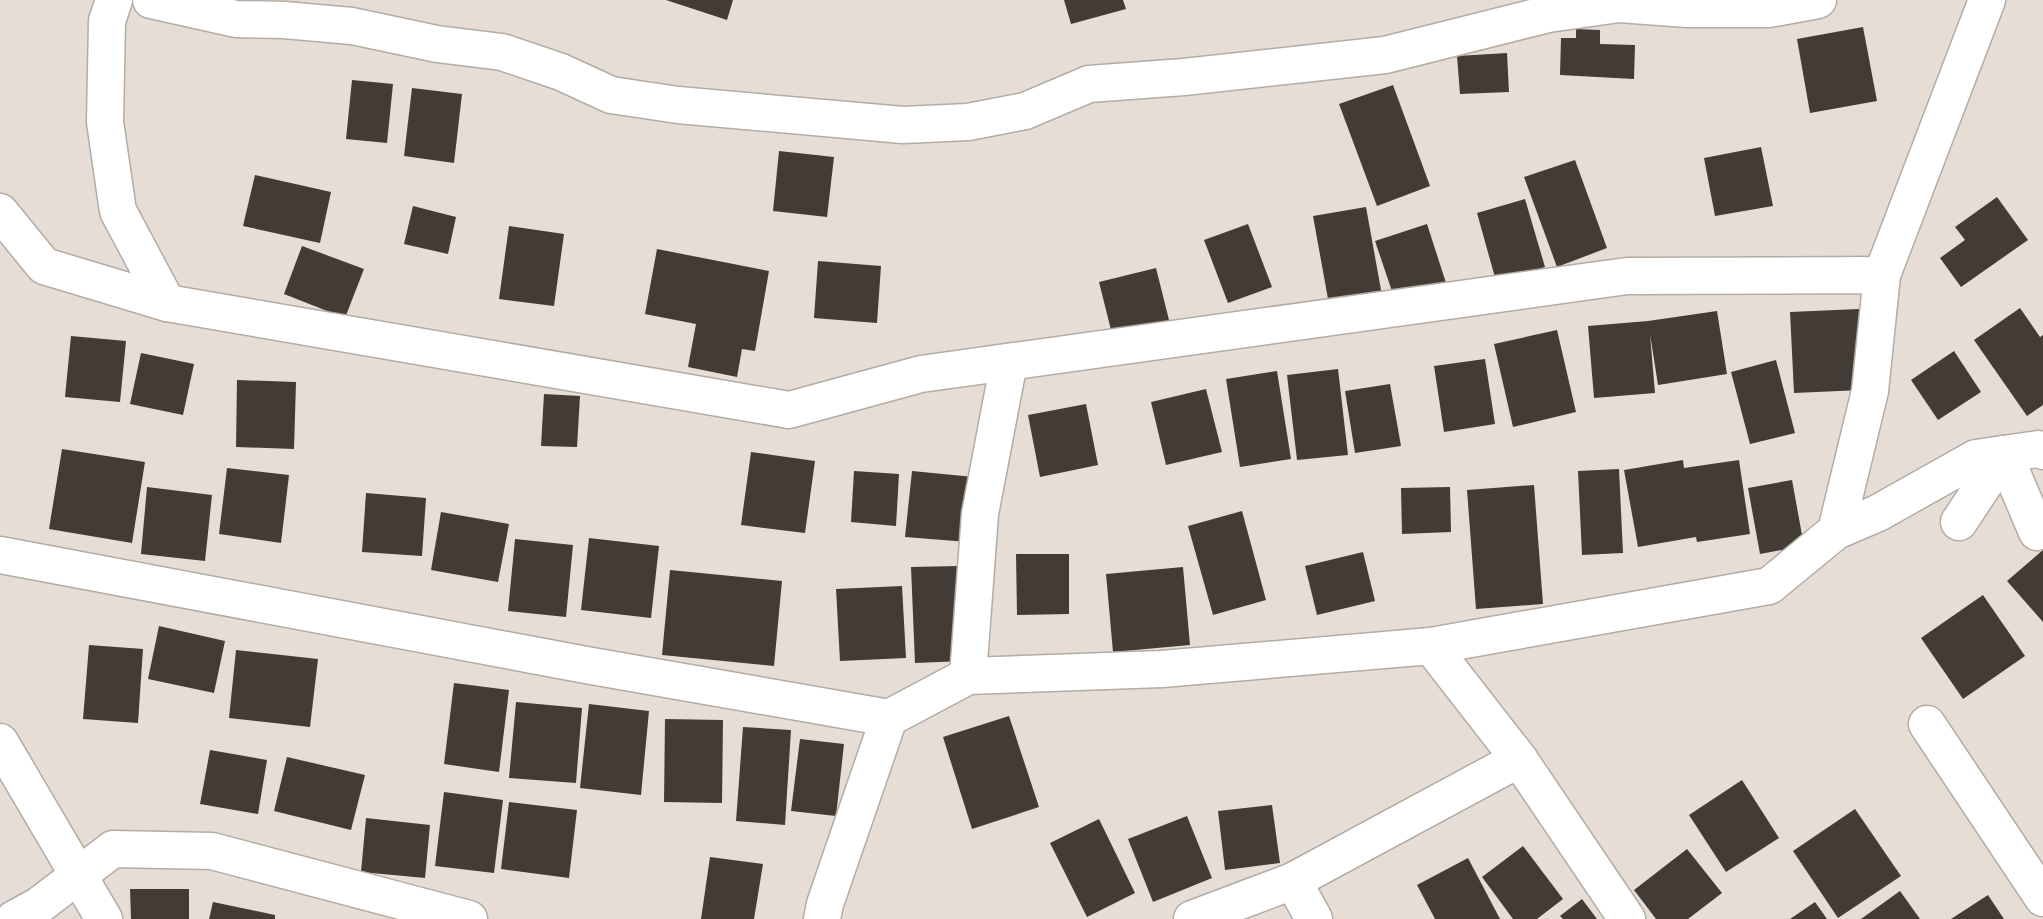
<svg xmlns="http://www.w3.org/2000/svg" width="2043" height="919" font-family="'Source Sans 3',sans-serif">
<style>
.building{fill:#433b35}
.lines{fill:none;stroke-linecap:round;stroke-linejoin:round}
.minor-casing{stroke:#b3aca4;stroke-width:39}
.minor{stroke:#fff;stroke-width:36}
</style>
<rect width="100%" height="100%" fill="#e6ded6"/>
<g class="building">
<polygon points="666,0 733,0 727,20"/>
<polygon points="1064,0 1123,0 1126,9 1071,24"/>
<polygon points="1863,27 1877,101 1810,113 1797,39"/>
<polygon points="1576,29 1600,30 1600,44 1635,45 1634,79 1560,75 1561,38 1576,38"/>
<polygon points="1507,53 1509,92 1460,94 1457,56"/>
<polygon points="352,80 393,84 387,143 346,139"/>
<polygon points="1393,85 1430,186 1377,206 1339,104"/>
<polygon points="412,88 462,94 454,163 404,156"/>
<polygon points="1761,147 1773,206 1715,216 1704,158"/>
<polygon points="779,151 834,157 827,217 773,211"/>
<polygon points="1575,160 1607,248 1557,267 1524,177"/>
<polygon points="255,175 331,192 320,243 243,226"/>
<polygon points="1997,197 2028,240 1961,287 1940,258 1965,240 1955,227"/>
<polygon points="1525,199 1545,267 1496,281 1477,213"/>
<polygon points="413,206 456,217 448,254 404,244"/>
<polygon points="1366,207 1383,301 1330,310 1313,216"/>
<polygon points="1248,224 1272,287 1228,303 1204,240"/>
<polygon points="1427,224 1447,286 1396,303 1375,241"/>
<polygon points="509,226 564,234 554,306 499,299"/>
<polygon points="302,246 364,269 345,318 284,294"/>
<polygon points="657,249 769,271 755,351 742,349 737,377 688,367 696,324 645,314"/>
<polygon points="818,261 881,266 877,323 814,318"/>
<polygon points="1156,268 1171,328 1114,342 1099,282"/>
<polygon points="2020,308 2040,337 2043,335 2043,405 2027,416 1974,340"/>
<polygon points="1859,309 1862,390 1794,393 1790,312"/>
<polygon points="1717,311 1727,374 1658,385 1650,334 1655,393 1594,398 1588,326 1648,321"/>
<polygon points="1557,330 1576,412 1513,427 1494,344"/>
<polygon points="71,336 126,341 120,402 65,397"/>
<polygon points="1954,351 1981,392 1938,420 1911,380"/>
<polygon points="141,353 194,364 183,415 130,404"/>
<polygon points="1485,359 1495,424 1444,432 1434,366"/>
<polygon points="1776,360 1795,433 1750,444 1731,372"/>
<polygon points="1338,369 1348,455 1297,460 1287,375"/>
<polygon points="1277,371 1291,459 1240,467 1226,379"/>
<polygon points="237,380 296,382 294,449 236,447"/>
<polygon points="1390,384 1401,446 1355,453 1345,391"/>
<polygon points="1206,389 1222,452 1166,465 1151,402"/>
<polygon points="544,394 580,396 577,447 541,446"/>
<polygon points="1086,404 1098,465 1040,477 1028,415"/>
<polygon points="62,449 145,462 132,543 49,529"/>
<polygon points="751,452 815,461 805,533 741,525"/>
<polygon points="1683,460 1684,468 1739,460 1750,534 1697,542 1696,537 1638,547 1624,470"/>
<polygon points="227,468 289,475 281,543 219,534"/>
<polygon points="1619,469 1623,553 1582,555 1578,471"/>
<polygon points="854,471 899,474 896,526 851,522"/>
<polygon points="912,471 974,477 968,542 905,537"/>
<polygon points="1792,480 1804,546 1760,554 1748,488"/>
<polygon points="1534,485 1543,604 1476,609 1467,490"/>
<polygon points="147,487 212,495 205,561 141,554"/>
<polygon points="1450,487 1451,532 1402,534 1401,488"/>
<polygon points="366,493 426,498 422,556 362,552"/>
<polygon points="1242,511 1266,600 1213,615 1188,526"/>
<polygon points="441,512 509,524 498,582 431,570"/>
<polygon points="589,538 659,546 651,618 581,610"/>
<polygon points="515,539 573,545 566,617 508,611"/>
<polygon points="2043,550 2043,622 2007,581"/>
<polygon points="1363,552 1375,601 1317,615 1305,566"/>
<polygon points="1016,554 1069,554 1069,614 1017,615"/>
<polygon points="959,566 964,661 915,663 911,567"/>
<polygon points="1183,567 1190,645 1113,652 1106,574"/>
<polygon points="670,570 782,581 774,666 662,655"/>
<polygon points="902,586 906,658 840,661 836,589"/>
<polygon points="1983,595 2025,656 1963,699 1921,638"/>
<polygon points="159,626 225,641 214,693 148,679"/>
<polygon points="89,645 143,649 138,723 83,719"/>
<polygon points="236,650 318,659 310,727 229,718"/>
<polygon points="454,683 509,690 499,772 444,764"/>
<polygon points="516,702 582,708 576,783 509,778"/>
<polygon points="589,704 649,711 641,795 580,788"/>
<polygon points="1009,716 1039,807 972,829 943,737"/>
<polygon points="665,719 723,720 722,803 664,802"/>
<polygon points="743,727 791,730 785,825 736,821"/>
<polygon points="800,739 844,744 836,816 791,811"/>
<polygon points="210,750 267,760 258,814 200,804"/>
<polygon points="287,757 365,775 351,830 274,811"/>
<polygon points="1742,780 1779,838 1726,872 1689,815"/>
<polygon points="444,792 503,800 494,873 435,866"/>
<polygon points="509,802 577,810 569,878 501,869"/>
<polygon points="1272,805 1280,863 1225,870 1218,811"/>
<polygon points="1855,809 1901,876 1838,918 1793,851"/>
<polygon points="1187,816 1212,878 1153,902 1128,839"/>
<polygon points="366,818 430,825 425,878 361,872"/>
<polygon points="1099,819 1135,893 1087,917 1050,843"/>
<polygon points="1523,846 1563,899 1537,919 1513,919 1482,877"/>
<polygon points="1687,849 1722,893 1688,919 1656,919 1634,890"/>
<polygon points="710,857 763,864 754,919 701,919"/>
<polygon points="1468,858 1500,919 1435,919 1417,885"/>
<polygon points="130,889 189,889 189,919 131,919"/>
<polygon points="1900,891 1920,919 1861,919"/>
<polygon points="1988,895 2004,919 1951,919"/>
<polygon points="1582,899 1597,919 1563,919 1560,916"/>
<polygon points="213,902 275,915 275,919 209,919"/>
<polygon points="1815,902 1827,919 1790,919"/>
</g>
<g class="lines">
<defs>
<g id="minor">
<polyline points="114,0 107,21 105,122 118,211 167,303"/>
<polyline points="151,0 236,19 284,20 352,26 437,44 502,52 561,72 611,95 678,105 903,125 968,122 1025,111 1089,84 1184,77 1385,55 1548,14 1619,4 1687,9 1769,9 1818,0"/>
<polyline points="0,212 44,266 167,303 789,410 921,374 1627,276 1882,275 1870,391 1836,531 1769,586 1431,646 1162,669 968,676 889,718 586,665 0,555"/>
<polyline points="1882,275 1987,0"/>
<polyline points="2004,454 2037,532"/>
<polyline points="1959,522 2004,454"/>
<polyline points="1836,531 1878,513 1976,458 2038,449 2043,451"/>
<polyline points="1431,646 1519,759 1627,919"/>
<polyline points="968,676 980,514 1009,362"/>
<polyline points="1927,724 2043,898"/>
<polyline points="0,742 104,919"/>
<polyline points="1293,881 1314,919"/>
<polyline points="14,919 38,906 113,849 212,851 469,919"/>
<polyline points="822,919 825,904 889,718"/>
<polyline points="1192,919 1293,881 1519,759"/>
</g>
</defs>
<use href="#minor" class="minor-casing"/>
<use href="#minor" class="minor"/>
</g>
</svg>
